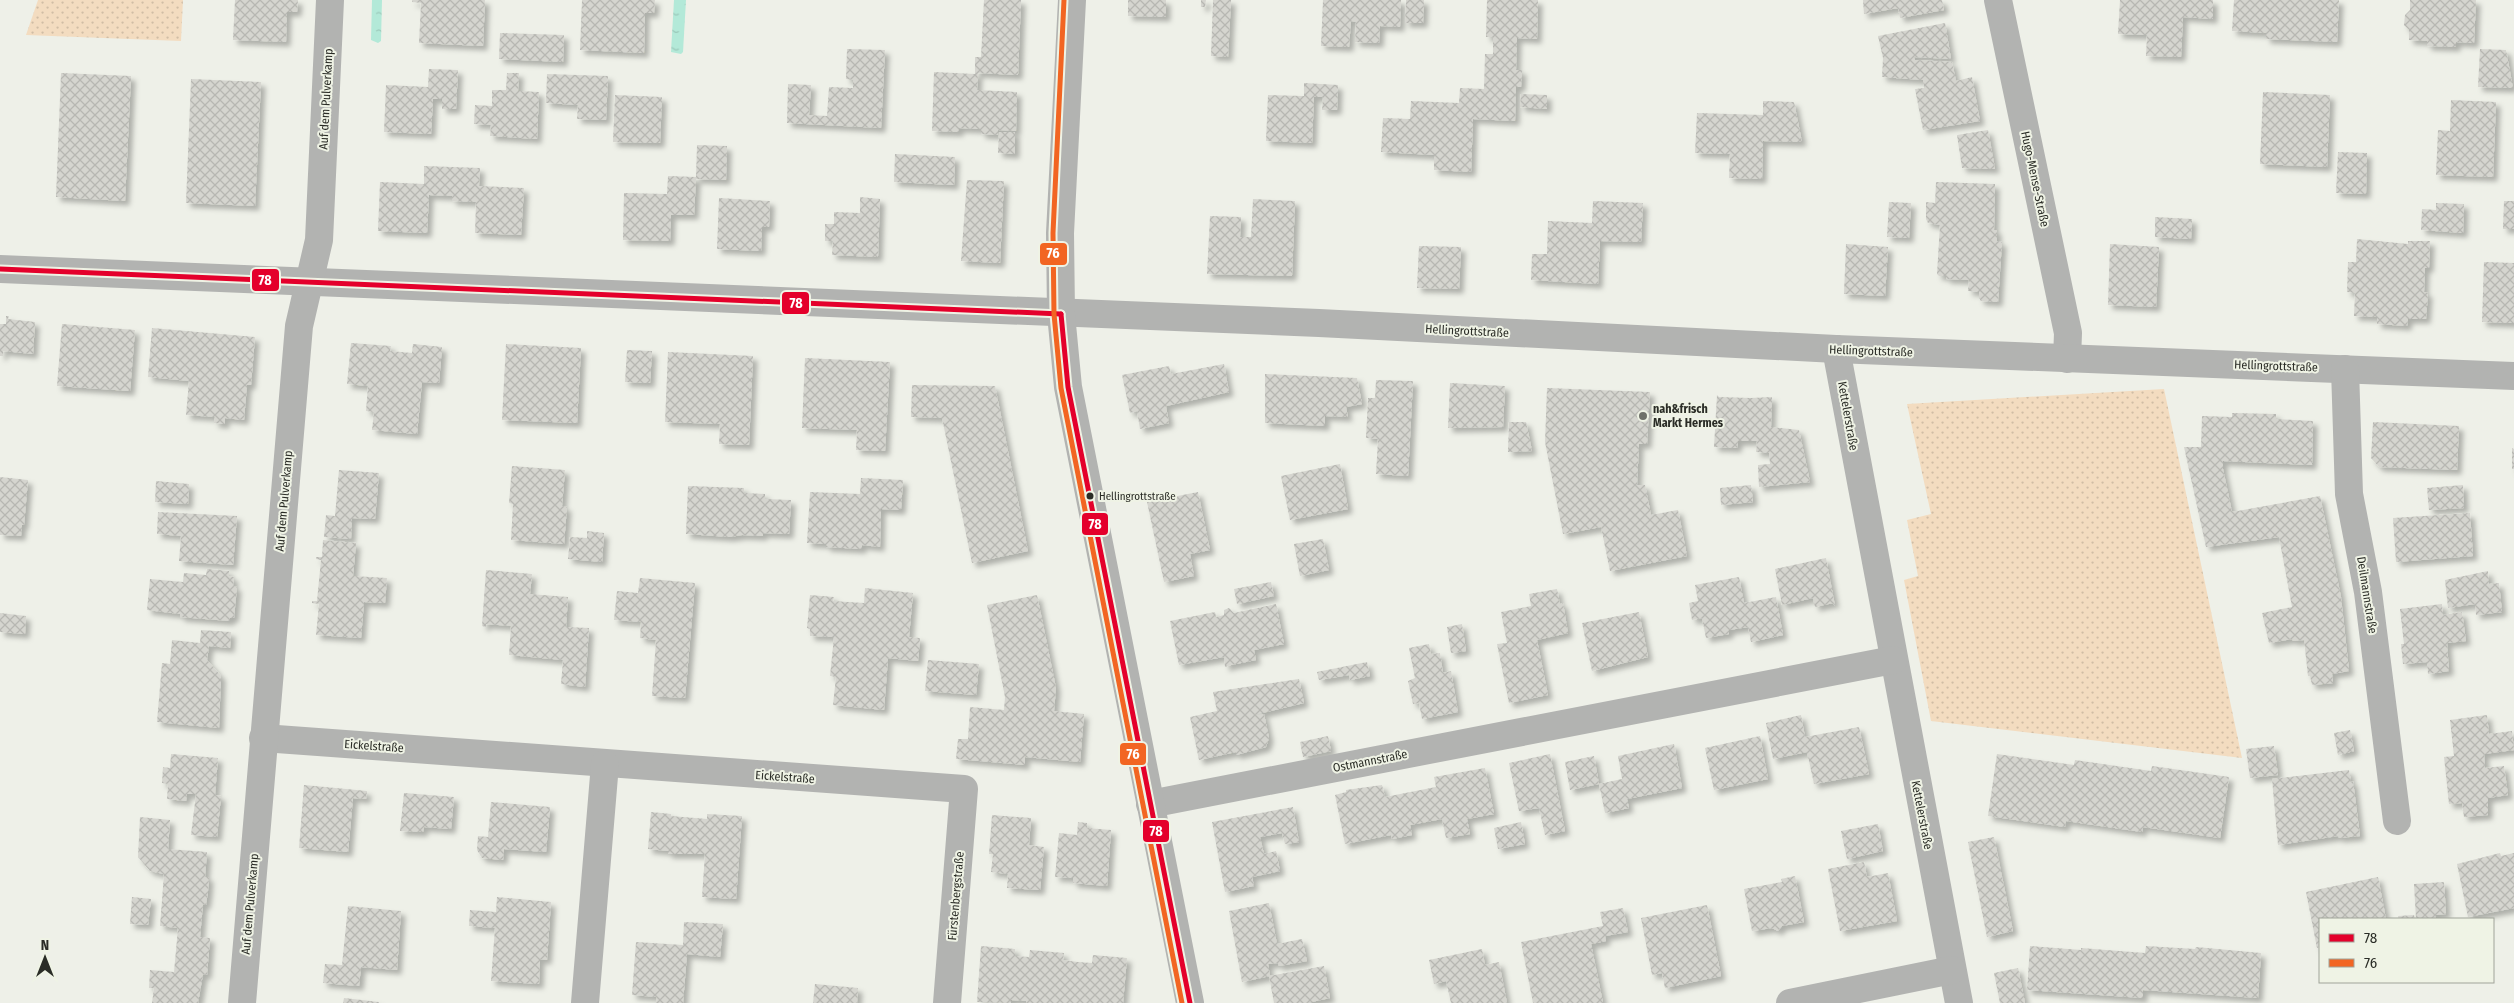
<svg xmlns="http://www.w3.org/2000/svg" width="2514" height="1003" font-family="'Fira Sans Condensed',sans-serif">
<style>
.grass{fill:url(#grass-dots)}
.water{fill:url(#water-ripples)}
.building{fill:url(#building-cross-hatch);filter:url(#shadow)}
.lines{fill:none;stroke-linecap:round;stroke-linejoin:round}
.minor{stroke:#b2b3b1;stroke-width:28}
.tertiary{stroke:#b2b3b1;stroke-width:28}
.bus-1-casing{stroke:#eff3e5;stroke-width:9}
.bus-2-casing{stroke:#eff3e5;stroke-width:9}
.bus-1{stroke:#e4002b;stroke-width:5}
.bus-2{stroke:#f26522;stroke-width:5}
.poi-dot{fill:#6f716a;stroke:#eff3e5;stroke-width:2}
.bus-dot{fill:#2a2c26;stroke:#eff3e5;stroke-width:2}
.labels{text-anchor:middle;stroke-width:4;stroke-linejoin:round;paint-order:stroke}
.bus-label{font-size:11px;fill:#2a2c26;stroke:#eff3e5;text-anchor:start}
.street-label{font-size:12px;fill:#2a2c26;stroke:#eff3e5}
.poi-label{font-size:12px;font-weight:bold;fill:#2a2c26;stroke:#eff3e5;text-anchor:start}
.line-badge{stroke:#eff3e5;stroke-width:2}
.badge-label{font-size:14px;text-anchor:middle;font-weight:bold;fill:#fff}
</style>
<defs>
<pattern id="grass-dots" width="8" height="8" patternUnits="userSpaceOnUse" patternTransform="scale(1.25)"><rect width="8" height="8" fill="#f3dcc0"/><path d="M2 2h.1M6 6h.1" fill="none" stroke="#d0bda5" stroke-width="1.8" stroke-linecap="round"/></pattern>
<pattern id="water-ripples" width="26" height="14" patternUnits="userSpaceOnUse" patternTransform="scale(1.25)"><rect width="26" height="14" fill="#b3e9d8"/><path d="M2 4q2-2 4 0t4 0M15 11q2-2 4 0t4 0" fill="none" stroke="#9ac8b9"/></pattern>
<pattern id="building-cross-hatch" width="8" height="8" patternUnits="userSpaceOnUse" patternTransform="scale(1.25)"><rect width="8" height="8" fill="#d5d5cf"/><path d="M0 0l8 8M0 8l8-8" fill="none" stroke="#b7b7b2"/></pattern>
<filter id="shadow"><feDropShadow dx="4.5" dy="4.5" stdDeviation="2.5" flood-color="#0004"/></filter>
</defs>
<rect width="100%" height="100%" fill="#eef0e8"/>
<g class="grass">
<polygon points="38,0 183,0 181,41 26,35"/>
<polygon points="2164,389 2242,758 1931,721 1904,580 1918,576 1907,520 1931,514 1907,404"/>
</g>
<g class="water">
<polygon points="372,0 382,0 381,41 378,43 371,40"/>
<polygon points="674,0 686,0 683,52 681,54 671,52"/>
</g>
<g class="building">
<polygon points="235,0 298,0 297,12 287,12 286,42 233,40"/>
<polygon points="412,0 485,0 483,46 419,43 421,3 412,2"/>
<polygon points="582,0 655,0 654,13 645,13 644,53 580,50"/>
<polygon points="984,0 1021,0 1018,75 978,73 977,90 1017,92 1016,131 998,130 998,135 981,134 981,129 959,128 959,132 932,131 934,72 975,74 975,57 981,57"/>
<polygon points="1128,0 1166,0 1166,17 1128,16"/>
<polygon points="1201,0 1206,0 1205,7 1201,7"/>
<polygon points="1213,0 1231,0 1228,57 1211,56"/>
<polygon points="1323,0 1401,0 1400,27 1380,26 1379,43 1355,42 1356,22 1351,21 1349,47 1321,46"/>
<polygon points="1406,0 1424,0 1423,23 1405,23"/>
<polygon points="1487,0 1538,0 1537,39 1517,38 1516,70 1522,70 1521,87 1516,87 1515,121 1473,119 1471,172 1434,170 1434,155 1381,152 1383,118 1410,119 1411,101 1459,103 1460,88 1484,89 1485,54 1493,54 1493,37 1486,37"/>
<polygon points="1863,0 1942,0 1944,10 1900,18 1898,8 1864,14"/>
<polygon points="2120,0 2213,0 2213,19 2183,17 2181,57 2146,56 2147,35 2118,34"/>
<polygon points="2234,0 2339,0 2337,42 2266,39 2266,33 2232,31"/>
<polygon points="2410,0 2476,0 2474,43 2456,42 2456,47 2427,46 2427,41 2409,40 2409,30 2404,25 2405,15 2410,10"/>
<polygon points="1945,23 1951,59 1914,57 1915,60 1952,62 1956,81 1972,77 1980,121 1923,130 1915,89 1924,88 1923,80 1882,77 1883,58 1878,36"/>
<polygon points="500,33 564,35 563,62 499,59"/>
<polygon points="847,49 885,50 881,128 787,123 788,84 811,85 809,115 827,116 829,87 853,88 853,80 846,79"/>
<polygon points="2480,49 2506,50 2513,88 2478,87"/>
<polygon points="429,69 458,70 456,109 442,109 442,99 433,99 431,134 384,132 386,85 428,87"/>
<polygon points="61,73 131,76 125,201 56,197"/>
<polygon points="507,73 519,73 518,91 539,92 537,139 490,136 491,125 474,124 475,105 492,106 492,90 506,90"/>
<polygon points="547,74 608,76 606,120 577,119 578,105 546,103"/>
<polygon points="191,79 261,82 255,206 186,203"/>
<polygon points="1304,83 1338,85 1337,110 1322,110 1323,97 1314,97 1312,143 1266,141 1268,95 1304,96"/>
<polygon points="2263,92 2330,95 2327,167 2260,164"/>
<polygon points="1521,94 1547,95 1547,109 1520,107"/>
<polygon points="615,95 662,97 660,143 613,142"/>
<polygon points="2451,100 2496,102 2493,177 2436,175 2438,130 2450,131"/>
<polygon points="1763,101 1794,102 1802,142 1763,141 1762,179 1729,178 1730,154 1695,153 1697,113 1763,115"/>
<polygon points="1988,130 1995,169 1962,168 1957,135"/>
<polygon points="999,132 1015,132 1015,154 998,153"/>
<polygon points="697,145 727,146 726,180 696,179 694,215 671,215 670,241 623,240 624,193 667,194 668,176 696,177"/>
<polygon points="2338,152 2367,153 2366,194 2336,193"/>
<polygon points="895,154 955,157 954,185 894,182"/>
<polygon points="424,166 480,168 479,186 524,188 521,235 475,233 476,202 452,201 452,196 429,195 427,233 378,231 380,182 424,184"/>
<polygon points="967,180 1004,181 1000,263 961,261"/>
<polygon points="1936,182 1995,184 1994,230 1997,230 1997,241 2002,242 1998,302 1981,301 1979,298 1979,292 1968,291 1969,280 1946,279 1946,276 1939,276 1937,274 1940,225 1928,223 1926,219 1926,202 1935,203"/>
<polygon points="860,197 880,199 878,257 832,255 833,241 825,241 825,224 834,224 834,212 860,213"/>
<polygon points="719,198 770,201 769,227 762,227 761,251 717,249"/>
<polygon points="1253,199 1295,201 1292,276 1207,274 1210,216 1241,217 1240,237 1251,237"/>
<polygon points="1593,201 1643,203 1641,242 1600,241 1598,284 1531,280 1532,254 1547,254 1548,221 1592,223"/>
<polygon points="2504,201 2514,201 2514,229 2503,229"/>
<polygon points="1889,202 1911,203 1909,238 1887,237"/>
<polygon points="2436,203 2464,204 2463,233 2421,230 2422,209 2436,210"/>
<polygon points="2155,217 2192,219 2191,239 2155,237"/>
<polygon points="2357,239 2408,244 2408,241 2430,241 2429,268 2425,268 2424,292 2428,293 2426,319 2408,319 2407,326 2377,324 2377,317 2354,316 2355,293 2347,292 2348,262 2356,262"/>
<polygon points="1846,244 1888,247 1885,296 1844,294"/>
<polygon points="2110,244 2159,247 2156,307 2108,305"/>
<polygon points="1419,246 1461,247 1459,289 1417,288"/>
<polygon points="2484,262 2514,263 2514,323 2482,322"/>
<polygon points="6,316 9,316 8,319 35,322 33,354 3,351 3,356 0,356 0,324 6,324"/>
<polygon points="62,324 135,330 130,391 57,386"/>
<polygon points="152,328 255,337 251,385 247,385 244,420 225,418 225,424 214,423 215,417 186,415 189,381 148,377"/>
<polygon points="351,343 391,346 390,351 412,353 413,344 442,347 439,383 422,382 417,434 372,430 374,412 366,411 368,386 347,384"/>
<polygon points="506,344 581,348 577,423 502,420"/>
<polygon points="627,350 652,351 650,383 625,382"/>
<polygon points="668,352 753,356 749,445 719,444 720,424 665,422"/>
<polygon points="805,358 890,362 885,451 856,450 857,430 802,428"/>
<polygon points="1224,364 1229,392 1166,406 1169,423 1140,429 1137,411 1130,413 1122,375 1169,366 1171,374"/>
<polygon points="1265,374 1357,378 1362,404 1346,407 1348,417 1325,416 1325,426 1265,423"/>
<polygon points="1376,380 1413,381 1408,476 1376,474 1378,439 1366,438 1368,398 1375,398"/>
<polygon points="1450,383 1505,386 1503,427 1448,428"/>
<polygon points="912,385 995,386 1028,551 972,563 942,418 911,417"/>
<polygon points="1547,388 1650,392 1647,444 1639,444 1637,485 1645,485 1651,515 1678,510 1687,556 1610,571 1601,527 1563,534 1545,442"/>
<polygon points="1717,395 1719,397 1751,398 1772,397 1771,427 1799,430 1810,482 1759,487 1758,465 1770,464 1769,453 1756,452 1757,441 1738,441 1737,448 1714,447"/>
<polygon points="2232,413 2276,414 2276,419 2313,421 2312,465 2223,461 2223,469 2232,512 2320,496 2341,597 2349,671 2332,674 2333,683 2312,685 2310,676 2308,676 2304,640 2293,641 2292,639 2269,643 2262,613 2292,607 2279,537 2206,547 2184,447 2201,447 2202,416 2232,417"/>
<polygon points="1509,422 1526,422 1532,451 1508,452"/>
<polygon points="2373,422 2459,426 2457,470 2379,467 2371,458"/>
<polygon points="2512,448 2514,449 2514,469 2512,469"/>
<polygon points="1340,464 1348,509 1290,520 1281,476"/>
<polygon points="512,466 565,470 562,506 567,507 564,544 511,540 513,504 509,503"/>
<polygon points="339,470 379,473 375,519 352,518 351,539 324,537 326,515 335,516"/>
<polygon points="0,477 28,480 24,525 22,525 21,536 0,535"/>
<polygon points="861,478 903,480 901,510 881,509 880,547 862,545 862,549 826,547 826,544 807,543 810,492 860,494"/>
<polygon points="156,481 189,484 188,504 155,502"/>
<polygon points="1751,485 1753,502 1721,505 1720,488"/>
<polygon points="2463,485 2464,508 2429,510 2427,488"/>
<polygon points="688,486 744,488 744,493 765,494 765,499 791,500 789,534 763,533 763,536 742,535 730,537 686,534"/>
<polygon points="1198,492 1210,550 1190,554 1194,576 1164,582 1147,502"/>
<polygon points="158,512 237,516 233,565 179,561 181,536 157,534"/>
<polygon points="2470,513 2473,556 2396,562 2393,518"/>
<polygon points="587,531 604,533 602,562 568,559 570,537 587,538"/>
<polygon points="1323,539 1329,570 1300,576 1294,544"/>
<polygon points="323,540 356,543 353,576 387,578 385,603 364,602 361,638 316,635 319,604 312,603 312,601 317,601 321,560 316,559 316,557 322,557"/>
<polygon points="1826,558 1835,606 1833,603 1815,607 1813,598 1782,605 1775,569"/>
<polygon points="207,569 229,571 229,576 234,577 233,586 237,587 234,618 230,618 230,621 180,617 180,614 147,610 150,579 183,582 184,573 206,575"/>
<polygon points="486,570 532,574 530,594 568,597 566,627 589,628 585,687 561,684 563,660 509,655 511,626 486,624 486,627 482,626"/>
<polygon points="2488,571 2489,584 2499,583 2502,612 2476,615 2475,604 2448,608 2445,580"/>
<polygon points="1739,577 1744,603 1776,597 1783,635 1751,642 1748,627 1729,630 1729,634 1706,638 1702,618 1692,620 1689,603 1698,601 1695,585"/>
<polygon points="640,578 695,583 685,698 652,696 656,640 640,638 641,622 614,620 617,591 638,593"/>
<polygon points="1271,582 1274,596 1237,604 1234,589"/>
<polygon points="865,588 913,593 909,637 920,638 918,661 888,658 884,710 833,705 836,677 830,676 834,637 810,636 810,629 807,628 810,595 834,597 833,601 864,603"/>
<polygon points="1557,589 1560,604 1563,603 1568,633 1537,640 1548,695 1509,703 1497,644 1507,643 1501,612 1531,606 1529,594"/>
<polygon points="1037,595 1056,688 1054,711 1084,714 1080,762 1025,757 1025,765 956,759 958,739 968,739 970,707 1004,710 1005,697 987,605"/>
<polygon points="1276,604 1284,644 1254,650 1256,660 1231,665 1225,667 1224,657 1179,665 1170,621 1215,612 1216,617 1224,615 1224,610 1229,608 1234,613"/>
<polygon points="2442,604 2443,615 2462,612 2466,641 2447,643 2449,671 2428,674 2427,662 2403,664 2401,644 2404,644 2400,609"/>
<polygon points="1639,612 1648,657 1592,671 1582,623"/>
<polygon points="0,613 26,616 25,634 0,632"/>
<polygon points="1462,624 1466,651 1451,653 1447,627"/>
<polygon points="201,630 231,632 230,648 209,646 207,660 221,676 219,728 157,722 162,663 170,664 172,640 200,643"/>
<polygon points="1429,644 1431,654 1440,653 1443,673 1451,671 1458,712 1422,719 1419,703 1413,704 1408,681 1415,678 1409,648"/>
<polygon points="928,660 979,664 976,695 925,691"/>
<polygon points="1367,662 1370,676 1350,680 1349,675 1319,680 1317,672"/>
<polygon points="1299,679 1304,703 1254,715 1264,714 1269,738 1266,747 1236,755 1236,752 1199,760 1190,717 1217,711 1213,692"/>
<polygon points="1801,715 1805,737 1859,727 1869,774 1814,784 1807,752 1773,759 1766,723"/>
<polygon points="2487,715 2489,734 2512,731 2514,750 2484,754 2485,768 2504,766 2508,795 2488,798 2488,815 2464,817 2462,803 2449,804 2444,757 2454,756 2450,720"/>
<polygon points="2350,730 2354,751 2338,755 2334,733"/>
<polygon points="1328,736 1331,751 1303,757 1300,742"/>
<polygon points="1760,736 1768,779 1714,790 1705,748"/>
<polygon points="1674,744 1682,788 1627,799 1629,808 1605,813 1599,784 1570,790 1565,762 1594,756 1599,784 1622,779 1618,756"/>
<polygon points="2274,746 2278,775 2250,778 2246,749"/>
<polygon points="171,754 218,758 215,795 221,796 217,837 191,835 196,794 187,794 186,801 167,799 168,784 162,783 163,767 170,768"/>
<polygon points="1550,754 1565,831 1545,835 1539,808 1519,811 1509,763"/>
<polygon points="1997,754 2074,765 2075,760 2151,771 2152,766 2229,777 2220,838 2143,827 2142,832 2066,821 2065,827 1988,816"/>
<polygon points="1485,768 1494,814 1467,819 1470,834 1446,838 1442,819 1410,825 1412,835 1392,839 1391,835 1345,844 1335,795 1346,792 1346,790 1382,785 1385,797 1436,787 1434,777"/>
<polygon points="2349,770 2351,782 2353,781 2360,836 2339,838 2338,836 2278,845 2272,779"/>
<polygon points="304,785 367,791 366,799 353,798 348,852 299,848"/>
<polygon points="404,793 454,797 451,829 424,827 423,832 400,831"/>
<polygon points="491,802 550,807 546,852 504,849 503,860 482,858 477,850 478,836 488,837"/>
<polygon points="1293,807 1299,842 1285,844 1282,833 1260,837 1264,854 1276,851 1280,871 1252,877 1254,886 1225,892 1212,822"/>
<polygon points="651,812 671,814 671,816 707,819 707,814 742,816 736,899 702,897 705,854 668,854 668,851 648,849"/>
<polygon points="992,815 1031,818 1029,845 1044,847 1040,890 1007,888 1008,874 991,872 993,854 989,854"/>
<polygon points="140,817 170,820 168,849 207,852 205,877 209,877 208,891 206,905 203,904 200,937 210,938 207,975 203,974 198,1003 152,1003 154,988 149,988 150,970 174,972 178,928 160,926 164,874 150,871 138,857"/>
<polygon points="1078,822 1087,823 1087,828 1111,830 1107,886 1073,883 1073,878 1055,877 1059,833 1077,835"/>
<polygon points="1521,822 1525,844 1498,849 1494,828"/>
<polygon points="1878,824 1883,851 1847,859 1841,831"/>
<polygon points="1994,837 2013,931 1987,937 1968,842"/>
<polygon points="2500,853 2501,856 2514,853 2514,908 2468,917 2457,864"/>
<polygon points="1864,862 1867,877 1888,873 1897,921 1840,931 1828,869"/>
<polygon points="1795,876 1804,922 1782,926 1778,931 1772,928 1752,931 1744,889 1782,882 1781,879"/>
<polygon points="2378,877 2386,919 2320,919 2320,947 2317,948 2306,892"/>
<polygon points="2444,882 2446,914 2436,915 2436,919 2416,919 2414,884"/>
<polygon points="132,897 151,899 148,925 130,924"/>
<polygon points="497,897 551,902 547,960 540,959 539,984 491,981 495,928 469,926 470,910 496,912"/>
<polygon points="1269,903 1277,944 1302,939 1307,961 1279,966 1278,963 1268,964 1270,976 1242,982 1229,911"/>
<polygon points="1707,905 1721,976 1665,988 1662,973 1652,975 1641,918"/>
<polygon points="348,906 401,911 397,970 361,967 359,986 323,983 325,964 342,965"/>
<polygon points="1623,908 1628,932 1605,936 1606,941 1591,944 1603,1003 1533,1003 1521,942 1603,926 1600,912"/>
<polygon points="2414,915 2415,919 2399,919 2398,916"/>
<polygon points="684,922 723,924 720,957 687,954 683,1003 656,1003 657,997 632,995 636,942 683,945"/>
<polygon points="981,946 1015,949 1015,956 1029,957 1030,950 1064,953 1063,960 1078,962 1092,963 1093,955 1127,958 1123,1003 1026,1003 1026,1001 1011,1000 1011,1003 977,1002"/>
<polygon points="2030,946 2081,950 2081,948 2145,953 2146,946 2195,949 2196,947 2261,953 2258,998 2143,990 2143,998 2027,990"/>
<polygon points="1482,949 1485,965 1499,962 1507,1003 1451,1003 1446,981 1434,984 1429,960"/>
<polygon points="1324,966 1330,998 1307,1003 1274,1003 1269,976"/>
<polygon points="2018,968 2025,1003 2000,1003 1994,973"/>
<polygon points="815,984 858,988 857,1003 813,1003"/>
<polygon points="344,998 379,1002 379,1003 343,1003"/>
</g>
<g class="lines">
<g class="minor">
<polyline points="1998,0 2068,333 2067,359"/>
<polyline points="0,269 1319,323 1836,349 2514,376"/>
<polyline points="1836,349 1959,1003"/>
<polyline points="2345,369 2349,494 2368,592 2397,821"/>
<polyline points="263,738 964,789 947,1003"/>
<polyline points="1150,804 1893,660"/>
<polyline points="242,1003 299,326 319,240 330,0"/>
<polyline points="585,1003 605,764"/>
<polyline points="1790,1003 1952,970"/>
</g>
<polyline class="tertiary" points="1072,0 1060,233 1061,314 1068,387 1190,1003"/>
<defs>
<g id="bus-1">
<polyline points="0,269 1061,314"/>
<polyline points="1061,314 1068,387 1190,1003"/>
</g>
<polyline id="bus-2" points="1064,0 1053,233 1054,314 1061,388 1182,1003"/>
</defs>
<use href="#bus-1" class="bus-1-casing"/>
<use href="#bus-2" class="bus-2-casing"/>
<use href="#bus-1" class="bus-1"/>
<use href="#bus-2" class="bus-2"/>
</g>
<circle class="poi-dot" cx="1643" cy="416" r="5"/>
<circle class="bus-dot" cx="1090" cy="496" r="4.5"/>
<g class="labels">
<g class="bus-label">
<text x="1099" y="500">Hellingrottstraße</text>
</g>
<g class="street-label">
<text transform="translate(326 99) rotate(-87)" y="4">Auf dem Pulverkamp</text>
<text transform="translate(2035 179) rotate(78)" y="4">Hugo-Mense-Straße</text>
<text transform="translate(1467 331) rotate(3)" y="4">Hellingrottstraße</text>
<text transform="translate(1871 351) rotate(2)" y="4">Hellingrottstraße</text>
<text transform="translate(2276 366) rotate(2)" y="4">Hellingrottstraße</text>
<text transform="translate(1848 416) rotate(80)" y="4">Kettelerstraße</text>
<text transform="translate(284 501) rotate(-85)" y="4">Auf dem Pulverkamp</text>
<text transform="translate(2367 595) rotate(81)" y="4">Deilmannstraße</text>
<text transform="translate(374 746) rotate(4)" y="4">Eickelstraße</text>
<text transform="translate(1370 761) rotate(-11)" y="4">Ostmannstraße</text>
<text transform="translate(785 777) rotate(4)" y="4">Eickelstraße</text>
<text transform="translate(1922 815) rotate(79)" y="4">Kettelerstraße</text>
<text transform="translate(956 896) rotate(-85)" y="4">Fürstenbergstraße</text>
<text transform="translate(250 904) rotate(-85)" y="4">Auf dem Pulverkamp</text>
</g>
<g class="poi-label">
<text x="1653" y="413">nah&amp;frisch<tspan x="1653" dy="14">Markt Hermes</tspan></text>
</g>
</g>
<g class="line-badge">
<rect x="1039" y="242" width="29" height="24" rx="5" fill="#f26522"/>
<rect x="251" y="268" width="29" height="24" rx="5" fill="#e4002b"/>
<rect x="781" y="291" width="29" height="24" rx="5" fill="#e4002b"/>
<rect x="1081" y="512" width="28" height="24" rx="5" fill="#e4002b"/>
<rect x="1119" y="742" width="28" height="24" rx="5" fill="#f26522"/>
<rect x="1142" y="819" width="28" height="24" rx="5" fill="#e4002b"/>
</g>
<g class="badge-label">
<text x="1053" y="258">76</text>
<text x="265" y="285">78</text>
<text x="796" y="308">78</text>
<text x="1095" y="529">78</text>
<text x="1133" y="759">76</text>
<text x="1156" y="836">78</text>
</g>
<rect x="2319" y="918" width="175" height="65" fill="#eff3e5" stroke="#a0a399"/>
<rect x="2329" y="934" width="25" height="8" fill="#e4002b" stroke="#a0a399"/>
<text x="2364" y="943" font-size="15" fill="#2a2c26">78</text>
<rect x="2329" y="959" width="25" height="8" fill="#f26522" stroke="#a0a399"/>
<text x="2364" y="968" font-size="15" fill="#2a2c26">76</text>
<g transform="translate(45 958)" stroke="#eff3e5" stroke-width="4" paint-order="stroke">
<path d="M0-4L9 19L0 12L-9 19Z" fill="#2a2c26"/>
<text y="-8" font-size="14" font-weight="bold" text-anchor="middle" fill="#2a2c26">N</text>
</g>
</svg>
